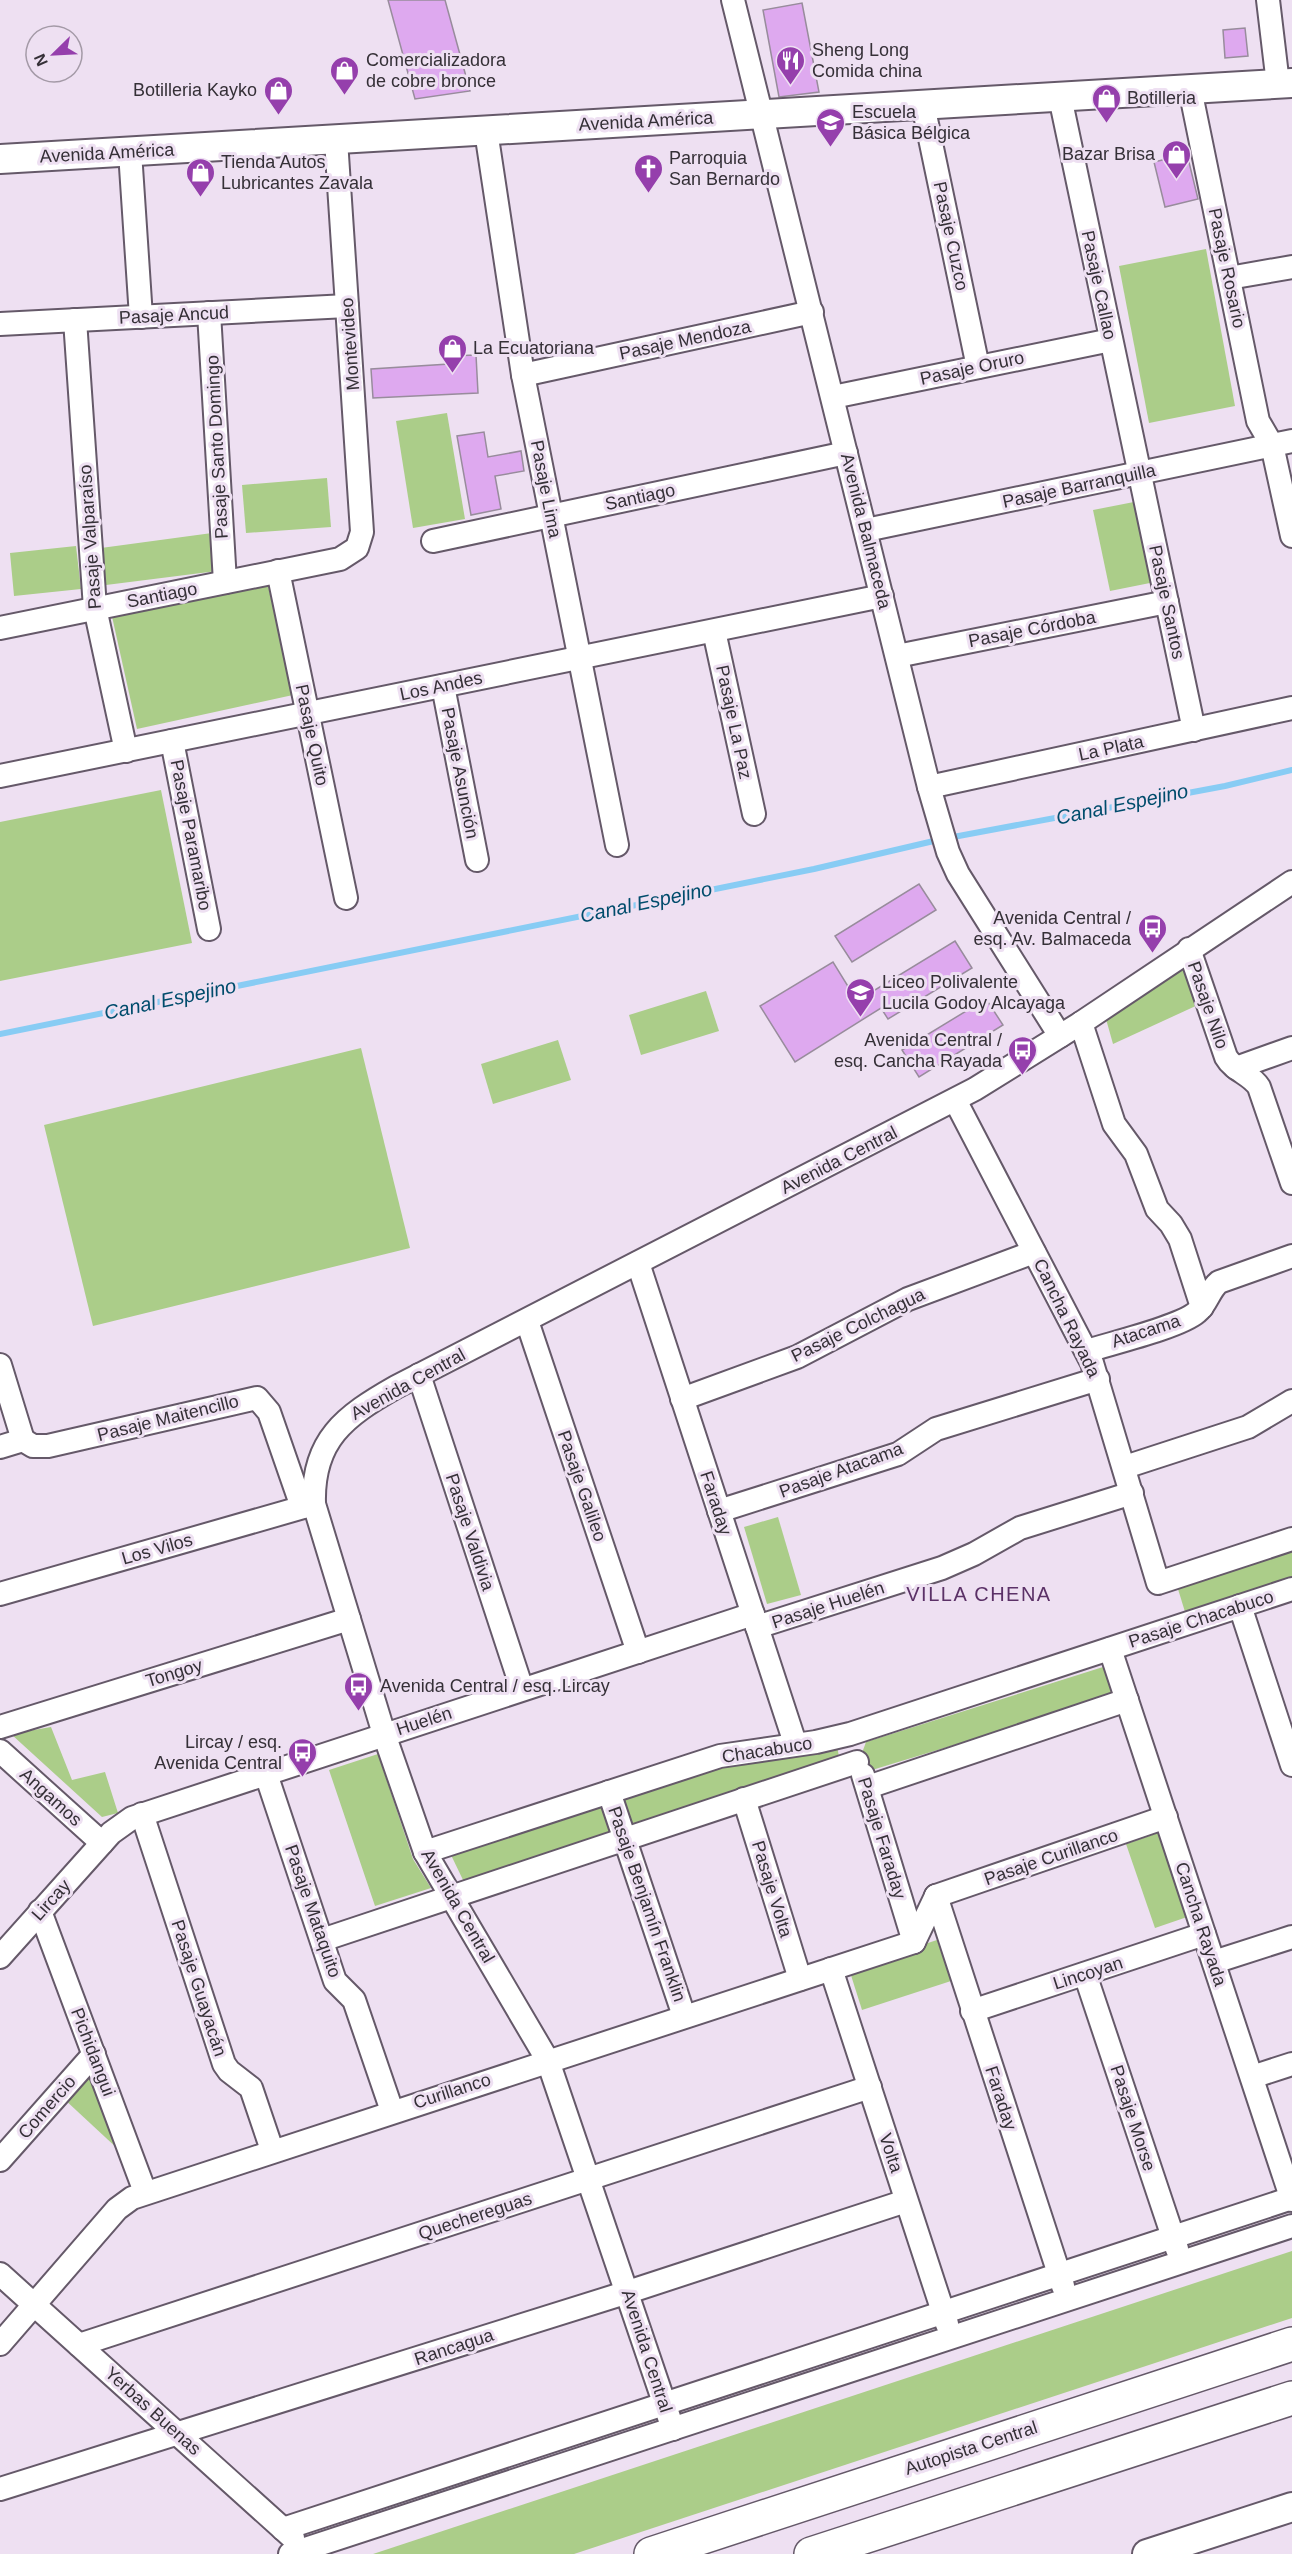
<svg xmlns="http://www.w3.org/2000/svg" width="1292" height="2554" font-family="Helvetica,sans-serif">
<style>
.green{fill:#abcd89}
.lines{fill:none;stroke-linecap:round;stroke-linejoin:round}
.stream{stroke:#88ccf4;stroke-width:6}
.building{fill:#dea9ef;stroke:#988c9c;stroke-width:1.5}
.minor-casing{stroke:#655969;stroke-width:26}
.major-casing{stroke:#655969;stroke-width:32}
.highway-casing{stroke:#655969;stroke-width:36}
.minor{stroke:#fff;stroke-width:22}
.major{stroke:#fff;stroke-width:28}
.highway{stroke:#fff;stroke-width:33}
.labels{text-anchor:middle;stroke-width:6;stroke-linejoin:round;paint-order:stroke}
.poi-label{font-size:18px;fill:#353037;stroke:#eee0f2;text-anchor:start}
.street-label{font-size:18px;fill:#353037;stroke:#eee0f2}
.water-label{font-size:20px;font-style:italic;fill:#004c6c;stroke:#eee0f2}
.neighbourhood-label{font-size:20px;letter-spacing:1.5px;fill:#5b3167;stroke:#eee0f2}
</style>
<rect width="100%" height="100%" fill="#eee0f2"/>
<g class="green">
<polygon points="1206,249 1235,406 1149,423 1119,266"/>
<polygon points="447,413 465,519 413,528 396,421"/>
<polygon points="327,478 331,527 246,533 242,485"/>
<polygon points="1139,501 1155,582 1110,591 1093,510"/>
<polygon points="212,533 217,571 106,585 101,548"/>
<polygon points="76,546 81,589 14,596 10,553"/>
<polygon points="266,577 293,695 137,729 111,612"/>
<polygon points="161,790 192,943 0,981 0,822"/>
<polygon points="1185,962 1200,1004 1113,1044 1106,1019"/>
<polygon points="706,991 719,1031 641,1055 629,1015"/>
<polygon points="558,1040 571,1080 493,1104 481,1064"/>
<polygon points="361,1048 410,1248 93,1326 44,1125"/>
<polygon points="778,1517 801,1595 767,1604 744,1527"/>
<polygon points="1292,1549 1292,1579 1186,1615 1177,1586"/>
<polygon points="1103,1667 1118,1695 872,1770 862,1753 866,1742"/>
<polygon points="51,1727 72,1780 105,1772 118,1813 102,1817 11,1734"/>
<polygon points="836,1740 839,1757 633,1825 623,1797 699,1771"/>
<polygon points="378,1754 413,1859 431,1888 375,1906 329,1770"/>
<polygon points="603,1804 612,1832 464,1882 451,1855"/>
<polygon points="1161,1832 1190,1916 1155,1928 1126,1844"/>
<polygon points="937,1940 951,1981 862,2010 849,1969"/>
<polygon points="92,2064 133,2163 63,2098"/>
<polygon points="1292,2251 1292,2318 574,2554 373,2554"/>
</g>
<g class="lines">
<g class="stream">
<polyline points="948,838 1225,786 1292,770"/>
<polyline points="0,1034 814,869 938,840"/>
</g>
</g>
<g class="building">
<polygon points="388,0 445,0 470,91 415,99"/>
<polygon points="802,3 819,92 779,97 763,10"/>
<polygon points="1245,28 1248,56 1225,58 1223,30"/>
<polygon points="1187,154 1198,199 1165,207 1154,162"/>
<polygon points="476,355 478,393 373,398 371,369 449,364 449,356"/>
<polygon points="484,432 488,457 521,451 524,471 495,476 501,509 471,515 457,436"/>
<polygon points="919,884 936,910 852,962 835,936"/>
<polygon points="955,941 972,968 888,1019 881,1008 795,1062 760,1006 833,962 857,1001"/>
<polygon points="986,999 1003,1025 919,1077 902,1050"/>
</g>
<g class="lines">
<defs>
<g id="minor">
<polyline points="733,0 929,787 948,852 958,874 1060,1036"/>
<polyline points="1268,0 1278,84"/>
<polyline points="1190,89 1258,421 1272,445 1292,536"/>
<polyline points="1060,97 1194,730"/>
<polyline points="923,105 978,367"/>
<polyline points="486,131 523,375 617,845"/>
<polyline points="130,152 141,317"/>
<polyline points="1229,278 1292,267"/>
<polyline points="209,313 225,582"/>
<polyline points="75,320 95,608 126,751"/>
<polyline points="0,324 347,306"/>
<polyline points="523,375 812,312"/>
<polyline points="833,397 1111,340"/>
<polyline points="866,530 1292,441"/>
<polyline points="433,541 846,453"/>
<polyline points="278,571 346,898"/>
<polyline points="0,628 340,559 357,548 362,532 336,140"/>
<polyline points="714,631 754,814"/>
<polyline points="897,656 1167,602"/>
<polyline points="443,686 477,860"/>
<polyline points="172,741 209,929"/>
<polyline points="0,776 882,596"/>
<polyline points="929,787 1292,708"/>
<path d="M 1189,949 L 1226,1057 C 1234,1071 1251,1074 1259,1087 L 1292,1183"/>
<polyline points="1081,1023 1114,1124 1136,1154 1157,1209 1171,1224 1180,1239 1202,1307"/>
<polyline points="1236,1068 1292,1048"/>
<polyline points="955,1100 1092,1363 1158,1583 1292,1539"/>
<polyline points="638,1263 795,1743"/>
<polyline points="527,1321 638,1652"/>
<path d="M 1087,1351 C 1112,1343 1180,1327 1197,1312 C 1207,1304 1209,1290 1219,1282 L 1292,1256"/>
<polyline points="0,1365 23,1440"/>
<polyline points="419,1375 522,1689"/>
<polyline points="682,1399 797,1357 908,1299 1034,1252"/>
<polyline points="23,1440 33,1446 48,1446 257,1398 269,1412 302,1507"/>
<polyline points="0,1447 23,1440"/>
<polyline points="1125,1467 1248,1427 1292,1401"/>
<polyline points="719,1511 898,1454 936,1429 1098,1379"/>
<polyline points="0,1594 314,1504"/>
<polyline points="1240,1606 1292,1765"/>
<polyline points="757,1627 942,1568 974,1554 1020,1528 1132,1493"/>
<polyline points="1110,1649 1292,2200"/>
<polyline points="0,1727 349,1619"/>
<polyline points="0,1751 102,1843"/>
<polyline points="266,1774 335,1981 354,2000 392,2111"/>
<polyline points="863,1775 914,1942"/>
<polyline points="868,1787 1127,1700"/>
<polyline points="609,1792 684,2016"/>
<polyline points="744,1799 800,1979"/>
<polyline points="142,1814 224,2064 229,2071 251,2088 272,2150"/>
<polyline points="425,1852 720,1756 816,1742 850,1734 1292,1589"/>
<polyline points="936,1896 1063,2286"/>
<polyline points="936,1896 1166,1817"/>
<polyline points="40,1911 145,2192"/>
<polyline points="322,1940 857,1762"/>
<polyline points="0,1957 111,1833 132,1818 753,1614"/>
<polyline points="1214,1962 1292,1937"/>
<polyline points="831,1969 947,2324"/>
<polyline points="1085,1974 1177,2249"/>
<polyline points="972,2011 1204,1934"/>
<polyline points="1252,2077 1292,2064"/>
<polyline points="0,2160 94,2054"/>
<polyline points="0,2274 293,2538"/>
<polyline points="0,2344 117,2209 132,2198 914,1942 936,1896"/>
<polyline points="79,2345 870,2087"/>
<path d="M 673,2429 L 548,2061 L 425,1852 L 384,1734 L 314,1504 C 312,1440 345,1416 396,1387 L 975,1089 L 1081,1023 L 1292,882"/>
<polyline points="0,2489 628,2292 906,2201"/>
<polyline points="283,2529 1292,2198"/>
<polyline points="290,2554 1292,2226"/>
</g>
<g id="major">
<polyline points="0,159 1292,83"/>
<polyline points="1147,2554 1292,2507"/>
</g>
<g id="highway">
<polyline points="651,2554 1292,2344"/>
<polyline points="811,2554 1292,2398"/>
</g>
</defs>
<use href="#minor" class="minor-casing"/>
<use href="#major" class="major-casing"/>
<use href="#highway" class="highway-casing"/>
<use href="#minor" class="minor"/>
<use href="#major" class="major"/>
<use href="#highway" class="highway"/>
</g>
<defs>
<symbol id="restaurant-pin" viewBox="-11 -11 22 30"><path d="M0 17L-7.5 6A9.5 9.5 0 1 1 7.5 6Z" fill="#953fac" stroke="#eee0f2"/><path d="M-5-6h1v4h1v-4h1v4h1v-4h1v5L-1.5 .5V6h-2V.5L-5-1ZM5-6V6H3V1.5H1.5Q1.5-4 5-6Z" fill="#fff"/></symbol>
<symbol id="shop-pin" viewBox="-11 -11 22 30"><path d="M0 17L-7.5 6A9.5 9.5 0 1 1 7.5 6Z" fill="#953fac" stroke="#eee0f2"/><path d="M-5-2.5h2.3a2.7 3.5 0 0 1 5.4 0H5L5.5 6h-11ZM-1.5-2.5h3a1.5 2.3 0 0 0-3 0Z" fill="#fff"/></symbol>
<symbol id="school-pin" viewBox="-11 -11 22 30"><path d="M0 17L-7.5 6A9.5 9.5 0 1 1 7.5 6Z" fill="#953fac" stroke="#eee0f2"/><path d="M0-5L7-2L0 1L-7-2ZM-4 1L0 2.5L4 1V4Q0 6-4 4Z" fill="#fff"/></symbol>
<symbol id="church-pin" viewBox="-11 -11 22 30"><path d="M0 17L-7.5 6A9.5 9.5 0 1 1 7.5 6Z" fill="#953fac" stroke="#eee0f2"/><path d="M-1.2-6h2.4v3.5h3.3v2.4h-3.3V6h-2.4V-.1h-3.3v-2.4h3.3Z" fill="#fff"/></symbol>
<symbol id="bus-pin" viewBox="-11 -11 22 30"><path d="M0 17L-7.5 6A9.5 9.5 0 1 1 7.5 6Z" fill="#953fac" stroke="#eee0f2"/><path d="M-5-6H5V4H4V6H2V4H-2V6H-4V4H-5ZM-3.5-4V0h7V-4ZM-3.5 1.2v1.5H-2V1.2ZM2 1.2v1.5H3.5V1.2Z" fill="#fff"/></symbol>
</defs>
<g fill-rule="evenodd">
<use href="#restaurant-pin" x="774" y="44" width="33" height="45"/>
<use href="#shop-pin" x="328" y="54" width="33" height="45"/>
<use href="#shop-pin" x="262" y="74" width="33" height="45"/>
<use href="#shop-pin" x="1090" y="82" width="33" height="45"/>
<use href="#school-pin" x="814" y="106" width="33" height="45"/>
<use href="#shop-pin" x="1160" y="138" width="33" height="45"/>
<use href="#church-pin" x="632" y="152" width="33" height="45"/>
<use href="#shop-pin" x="184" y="156" width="33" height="45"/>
<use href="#shop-pin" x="436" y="332" width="33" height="45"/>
<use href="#bus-pin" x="1136" y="912" width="33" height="45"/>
<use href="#school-pin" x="844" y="976" width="33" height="45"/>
<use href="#bus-pin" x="1006" y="1034" width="33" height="45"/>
<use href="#bus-pin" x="342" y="1670" width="33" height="45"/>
<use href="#bus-pin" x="286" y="1736" width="33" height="45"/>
</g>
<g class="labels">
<g class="poi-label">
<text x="812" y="56">Sheng Long<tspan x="812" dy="21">Comida china</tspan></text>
<text x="366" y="66">Comercializadora<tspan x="366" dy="21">de cobre bronce</tspan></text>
<text x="257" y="96" text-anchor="end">Botilleria Kayko</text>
<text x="1127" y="104">Botilleria</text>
<text x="852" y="118">Escuela<tspan x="852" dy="21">Básica Bélgica</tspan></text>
<text x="1155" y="160" text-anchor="end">Bazar Brisa</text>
<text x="669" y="164">Parroquia<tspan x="669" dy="21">San Bernardo</tspan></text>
<text x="221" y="168">Tienda Autos<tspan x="221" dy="21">Lubricantes Zavala</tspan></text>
<text x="473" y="354">La Ecuatoriana</text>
<text x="1131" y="924" text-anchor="end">Avenida Central /<tspan x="1131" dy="21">esq. Av. Balmaceda</tspan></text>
<text x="882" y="988">Liceo Polivalente<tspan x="882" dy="21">Lucila Godoy Alcayaga</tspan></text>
<text x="1002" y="1046" text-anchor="end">Avenida Central /<tspan x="1002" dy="21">esq. Cancha Rayada</tspan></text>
<text x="380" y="1692">Avenida Central / esq. Lircay</text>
<text x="282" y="1748" text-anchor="end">Lircay / esq.<tspan x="282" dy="21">Avenida Central</tspan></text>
</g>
<g class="street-label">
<text transform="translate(646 121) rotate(-3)" y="6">Avenida América</text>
<text transform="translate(107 153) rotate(-3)" y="6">Avenida América</text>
<text transform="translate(951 236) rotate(78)" y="6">Pasaje Cuzco</text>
<text transform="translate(1227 268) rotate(78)" y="6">Pasaje Rosario</text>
<text transform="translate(1099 285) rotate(78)" y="6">Pasaje Callao</text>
<text transform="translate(174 315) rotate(-3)" y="6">Pasaje Ancud</text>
<text transform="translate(685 340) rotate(-12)" y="6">Pasaje Mendoza</text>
<text transform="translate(350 344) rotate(-94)" y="6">Montevideo</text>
<text transform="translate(972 368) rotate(-12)" y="6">Pasaje Oruro</text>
<text transform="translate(217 447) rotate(-93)" y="6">Pasaje Santo Domingo</text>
<text transform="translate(1079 486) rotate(-12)" y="6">Pasaje Barranquilla</text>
<text transform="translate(546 489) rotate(79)" y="6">Pasaje Lima</text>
<text transform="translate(640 497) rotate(-12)" y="6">Santiago</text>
<text transform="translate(866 531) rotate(76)" y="6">Avenida Balmaceda</text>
<text transform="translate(90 537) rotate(-94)" y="6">Pasaje Valparaíso</text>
<text transform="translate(162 595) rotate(-11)" y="6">Santiago</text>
<text transform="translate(1167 602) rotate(78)" y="6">Pasaje Santos</text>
<text transform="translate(1032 629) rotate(-11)" y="6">Pasaje Córdoba</text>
<text transform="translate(441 686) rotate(-12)" y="6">Los Andes</text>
<text transform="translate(734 722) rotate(78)" y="6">Pasaje La Paz</text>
<text transform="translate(312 735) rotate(78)" y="6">Pasaje Quito</text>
<text transform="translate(1111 748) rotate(-12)" y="6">La Plata</text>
<text transform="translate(460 773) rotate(79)" y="6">Pasaje Asunción</text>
<text transform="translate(191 835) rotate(79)" y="6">Pasaje Paramaribo</text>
<text transform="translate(1208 1005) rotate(71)" y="6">Pasaje Nilo</text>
<text transform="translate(839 1160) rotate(-27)" y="6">Avenida Central</text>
<text transform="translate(1067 1318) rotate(64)" y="6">Cancha Rayada</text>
<text transform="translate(858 1325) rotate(-26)" y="6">Pasaje Colchagua</text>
<text transform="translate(1146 1331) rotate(-18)" y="6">Atacama</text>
<text transform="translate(408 1384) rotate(-29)" y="6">Avenida Central</text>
<text transform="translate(168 1418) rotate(-14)" y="6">Pasaje Maitencillo</text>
<text transform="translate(841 1470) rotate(-20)" y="6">Pasaje Atacama</text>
<text transform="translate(582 1486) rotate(71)" y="6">Pasaje Galileo</text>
<text transform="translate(716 1503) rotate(72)" y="6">Faraday</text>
<text transform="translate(470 1532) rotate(72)" y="6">Pasaje Valdivia</text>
<text transform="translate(157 1549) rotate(-16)" y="6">Los Vilos</text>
<text transform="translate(828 1605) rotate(-18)" y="6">Pasaje Huelén</text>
<text transform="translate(1201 1619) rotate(-18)" y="6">Pasaje Chacabuco</text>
<text transform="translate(174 1673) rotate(-17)" y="6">Tongoy</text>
<text transform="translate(424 1721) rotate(-18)" y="6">Huelén</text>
<text transform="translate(767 1750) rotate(-9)" y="6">Chacabuco</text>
<text transform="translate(51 1797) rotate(42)" y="6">Angamos</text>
<text transform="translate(882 1838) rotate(73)" y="6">Pasaje Faraday</text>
<text transform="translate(1051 1857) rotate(-19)" y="6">Pasaje Curillanco</text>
<text transform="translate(772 1889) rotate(73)" y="6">Pasaje Volta</text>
<text transform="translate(51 1900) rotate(-48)" y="6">Lircay</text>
<text transform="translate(647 1904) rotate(71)" y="6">Pasaje Benjamín Franklin</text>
<text transform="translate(458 1906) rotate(60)" y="6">Avenida Central</text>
<text transform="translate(313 1911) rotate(71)" y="6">Pasaje Mataquito</text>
<text transform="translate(1201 1924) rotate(72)" y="6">Cancha Rayada</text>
<text transform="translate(1088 1973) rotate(-18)" y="6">Lincoyan</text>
<text transform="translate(199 1988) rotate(72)" y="6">Pasaje Guayacán</text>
<text transform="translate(93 2052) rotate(69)" y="6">Pichidangui</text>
<text transform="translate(452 2091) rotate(-18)" y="6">Curillanco</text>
<text transform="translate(1001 2098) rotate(72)" y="6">Faraday</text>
<text transform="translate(47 2107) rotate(-49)" y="6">Comercio</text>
<text transform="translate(1133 2118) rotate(72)" y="6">Pasaje Morse</text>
<text transform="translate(891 2153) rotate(72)" y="6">Volta</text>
<text transform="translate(475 2216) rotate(-18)" y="6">Quechereguas</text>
<text transform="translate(454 2347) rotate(-18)" y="6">Rancagua</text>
<text transform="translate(647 2351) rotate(72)" y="6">Avenida Central</text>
<text transform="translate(153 2411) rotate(42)" y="6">Yerbas Buenas</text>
<text transform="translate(971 2448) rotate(-18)" y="6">Autopista Central</text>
</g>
<g class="water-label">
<text transform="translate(1122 804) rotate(-12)" y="7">Canal Espejino</text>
<text transform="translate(646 902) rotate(-12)" y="7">Canal Espejino</text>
<text transform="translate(170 999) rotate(-12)" y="7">Canal Espejino</text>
</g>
<g class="neighbourhood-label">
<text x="979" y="1601">VILLA CHENA</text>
</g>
</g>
<g transform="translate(54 54) rotate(246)"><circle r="28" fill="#eee0f2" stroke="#a49aa7" stroke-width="1.5"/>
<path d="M0-4.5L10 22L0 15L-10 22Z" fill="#953fac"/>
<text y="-9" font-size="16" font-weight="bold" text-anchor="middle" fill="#353037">N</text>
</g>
</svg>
